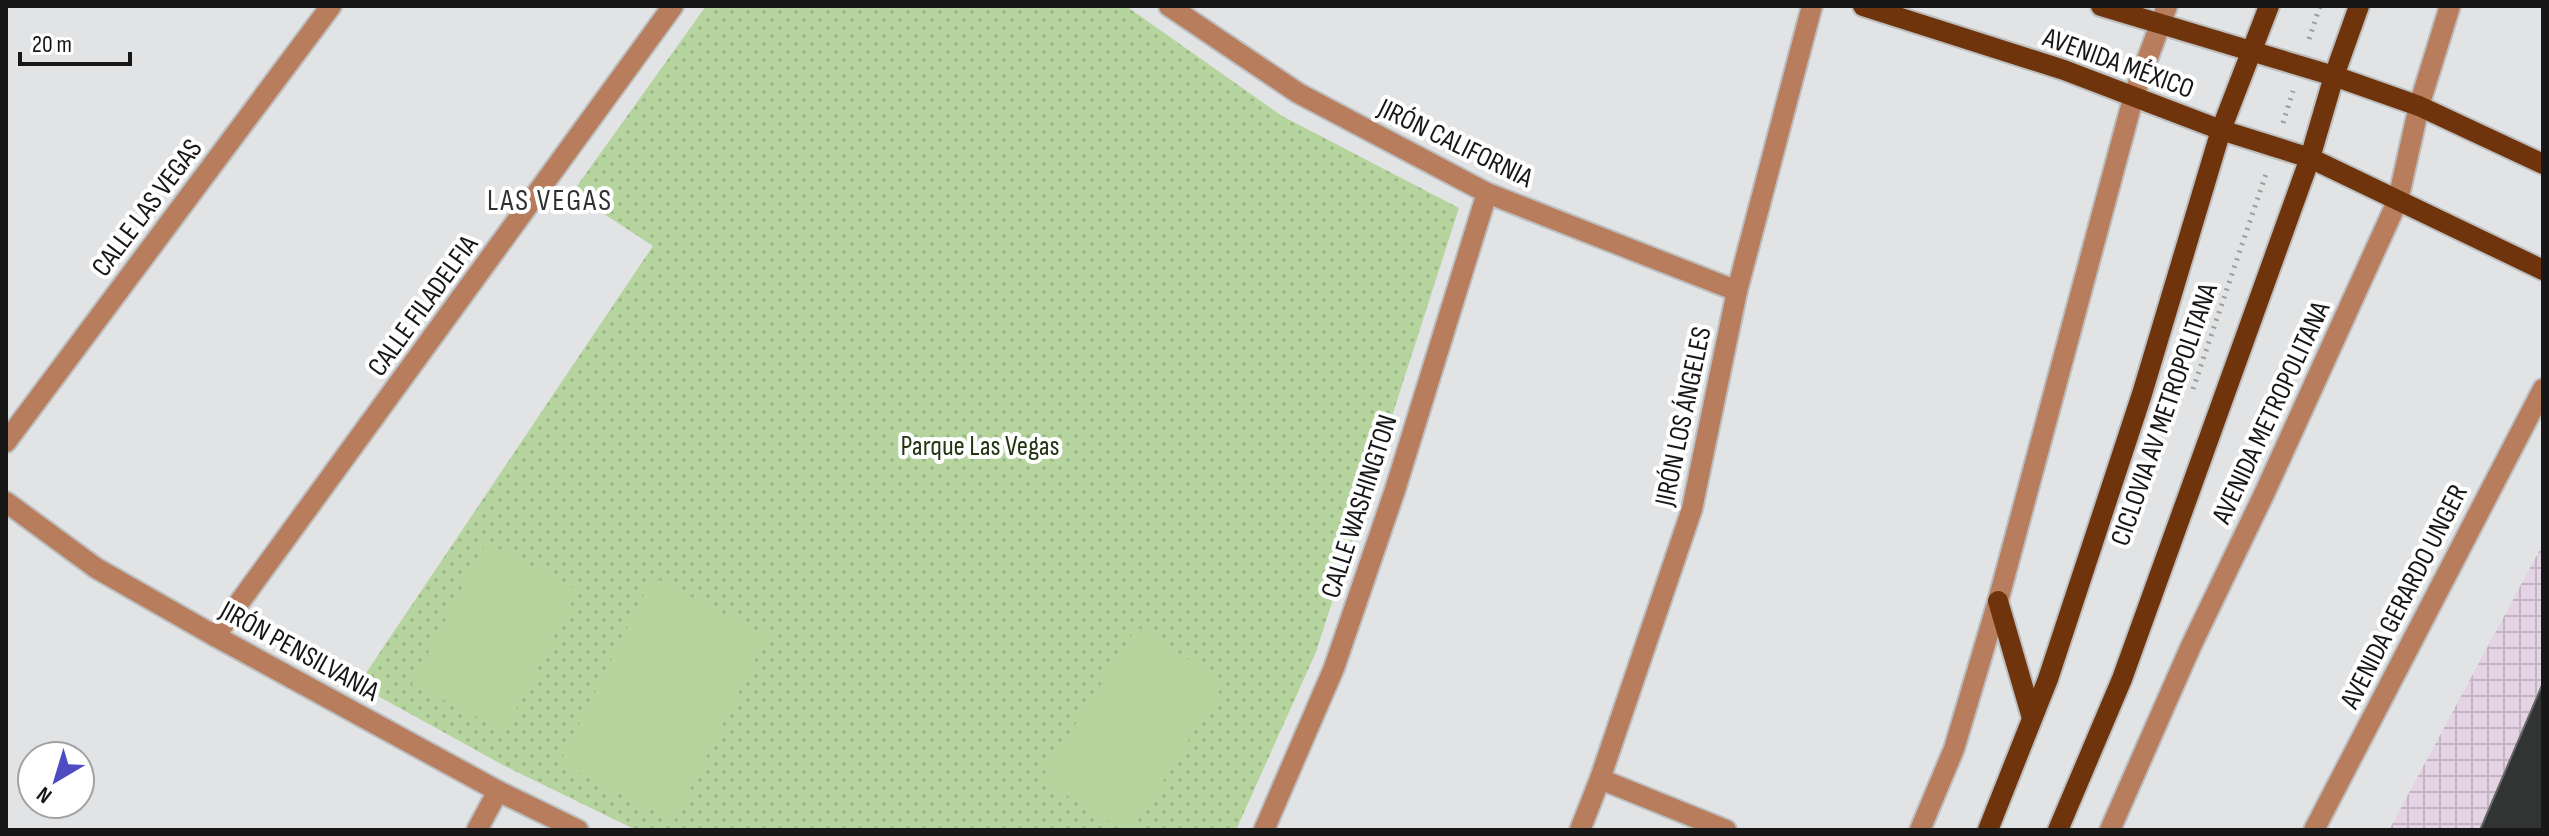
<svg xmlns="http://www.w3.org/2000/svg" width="2549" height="836" font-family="'Sofia Sans Condensed',sans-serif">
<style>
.industrial{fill:url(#industrial-grid)}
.park{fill:url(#park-dots)}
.garden{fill:#b5d49e}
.building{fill:#323333;stroke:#676868;stroke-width:2}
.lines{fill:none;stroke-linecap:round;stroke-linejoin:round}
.minor-casing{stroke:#bdbebf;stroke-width:24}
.major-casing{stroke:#bdbebf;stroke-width:24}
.path{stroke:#9c9d9d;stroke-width:5;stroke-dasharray:2 6;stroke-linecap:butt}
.minor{stroke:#b77d5d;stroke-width:20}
.major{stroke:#6f340c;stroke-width:20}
.labels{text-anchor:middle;stroke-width:8;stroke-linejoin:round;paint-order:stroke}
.street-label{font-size:28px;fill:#171717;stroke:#fff}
.park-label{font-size:28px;fill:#233612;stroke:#fff}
.neighbourhood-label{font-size:30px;letter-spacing:2px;fill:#303132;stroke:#fff}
</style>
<defs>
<pattern id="industrial-grid" width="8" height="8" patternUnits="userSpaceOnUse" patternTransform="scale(2)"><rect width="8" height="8" fill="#e4d3e4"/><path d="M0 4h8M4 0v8" fill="none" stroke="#c3b4c3"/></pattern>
<pattern id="park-dots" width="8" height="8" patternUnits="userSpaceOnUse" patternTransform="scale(2)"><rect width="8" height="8" fill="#b5d49e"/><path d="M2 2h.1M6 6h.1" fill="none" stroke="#9bb587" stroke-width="1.8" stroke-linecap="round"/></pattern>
</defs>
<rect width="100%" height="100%" fill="#e2e3e4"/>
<polygon class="industrial" points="2543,544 2543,830 2389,830"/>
<polygon class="park" points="706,6 1126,6 1282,116 1459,208 1316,652 1236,830 636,830 503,765 358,685 653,246 572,193"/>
<g class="garden">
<polygon points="486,542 578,590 505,731 412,684"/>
<polygon points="653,577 767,636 674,821 560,763"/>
<polygon points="1137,627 1225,682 1132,830 1122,830 1041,779"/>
</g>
<polygon class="building" points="2543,683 2543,830 2480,830"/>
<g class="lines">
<defs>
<g id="minor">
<polyline points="1169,6 1298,93 1487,193 1737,291"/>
<polyline points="6,442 331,6"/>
<polyline points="6,502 96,568 215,636 498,791 578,830"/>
<polyline points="215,636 673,6"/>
<polyline points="1600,779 1726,830"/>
<polyline points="477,830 498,791"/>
<polyline points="1264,830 1334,668 1395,490 1487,193"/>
<polyline points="1580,830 1600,779 1692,509 1737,291 1812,6"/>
<polyline points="1920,830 1954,749 1998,601 2134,95 2167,6"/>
<polyline points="2110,830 2191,646 2265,492 2398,200 2419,106 2450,6"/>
<polyline points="2314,830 2543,389"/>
</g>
<g id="major">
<polyline points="1863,6 2064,70 2221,130 2310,158 2543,270"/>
<polyline points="2101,6 2334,76 2419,106 2543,164"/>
<polyline points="1998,601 2032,718"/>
<polyline points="1988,830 2048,679 2142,394 2221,130 2269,6"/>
<polyline points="2058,830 2122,679 2310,158 2334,76 2359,6"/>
</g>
</defs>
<use href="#minor" class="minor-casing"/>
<use href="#major" class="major-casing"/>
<g class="path">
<polyline points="2309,39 2320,6"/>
<polyline points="2283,123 2293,91"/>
<polyline points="2193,389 2267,171"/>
</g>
<use href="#minor" class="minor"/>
<use href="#major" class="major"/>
</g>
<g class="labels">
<g class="street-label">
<text transform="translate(2119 62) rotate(20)" y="10">AVENIDA MÉXICO</text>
<text transform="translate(1456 142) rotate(26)" y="10">JIRÓN CALIFORNIA</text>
<text transform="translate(146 207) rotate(-53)" y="10">CALLE LAS VEGAS</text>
<text transform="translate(422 305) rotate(-54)" y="10">CALLE FILADELFIA</text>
<text transform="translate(2270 412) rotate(-65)" y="10">AVENIDA METROPOLITANA</text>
<text transform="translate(2163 414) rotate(-71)" y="10">CICLOVIA AV METROPOLITANA</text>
<text transform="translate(1682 416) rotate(-78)" y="10">JIRÓN LOS ÁNGELES</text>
<text transform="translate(1358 506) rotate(-72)" y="10">CALLE WASHINGTON</text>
<text transform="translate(2403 596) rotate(-63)" y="10">AVENIDA GERARDO UNGER</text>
<text transform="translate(300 650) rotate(29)" y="10">JIRÓN PENSILVANIA</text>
</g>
<g class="park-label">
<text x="980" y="455">Parque Las Vegas</text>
</g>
<g class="neighbourhood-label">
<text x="550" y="210">LAS VEGAS</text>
</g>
</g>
<rect width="2549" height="836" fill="none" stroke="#171717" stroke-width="16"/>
<g transform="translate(56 780) rotate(218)"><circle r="38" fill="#ffffff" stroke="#a2a2a2" stroke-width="2"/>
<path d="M0-6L14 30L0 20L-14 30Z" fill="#4f4bc2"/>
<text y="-12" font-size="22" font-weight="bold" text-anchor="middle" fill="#171717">N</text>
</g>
<path d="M20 52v12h110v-12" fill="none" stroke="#171717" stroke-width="4"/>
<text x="32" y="52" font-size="24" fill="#171717" stroke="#ffffff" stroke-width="6" paint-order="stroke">20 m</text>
</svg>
